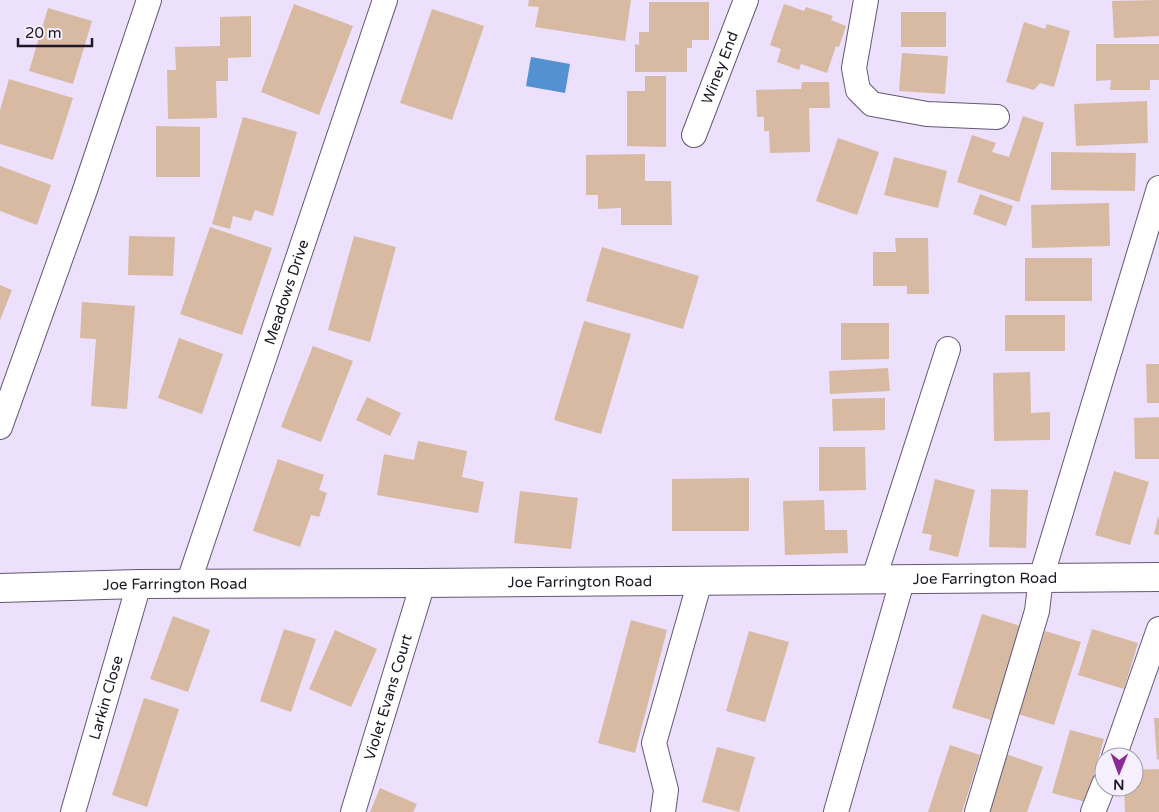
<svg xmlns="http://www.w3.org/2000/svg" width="1159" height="812" font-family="'Varela Round',sans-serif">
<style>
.water{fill:#5491d3}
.building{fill:#d7baa1}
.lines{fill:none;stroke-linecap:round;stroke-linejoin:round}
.minor-casing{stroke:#655875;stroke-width:26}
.secondary-casing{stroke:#655875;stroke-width:30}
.minor{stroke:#fff;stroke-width:24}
.secondary{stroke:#fff;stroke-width:28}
.labels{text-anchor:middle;stroke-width:4;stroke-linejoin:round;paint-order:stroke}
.street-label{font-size:15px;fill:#1d1824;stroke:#f6f0fe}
</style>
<rect width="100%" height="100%" fill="#ece0fc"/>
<polygon class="water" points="531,57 570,64 565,93 526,86"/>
<g class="building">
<polygon points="529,0 631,0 625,41 535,27 539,7 528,6"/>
<polygon points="1159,0 1159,36 1114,38 1112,1"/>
<polygon points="649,2 709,2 709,40 692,40 692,48 687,48 687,72 635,72 635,44 639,45 639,32 649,32"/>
<polygon points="294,4 353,26 319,115 261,92"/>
<polygon points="784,4 804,11 806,7 833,16 831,20 846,26 839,47 836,46 827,73 801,64 799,70 777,62 781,49 770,45"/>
<polygon points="48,8 92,21 73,84 29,71"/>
<polygon points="432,9 484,26 452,120 400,103"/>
<rect x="901" y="12" width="45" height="35"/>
<polygon points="251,16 251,57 228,58 228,81 216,81 217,118 168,119 167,70 176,70 175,47 220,46 220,17"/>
<polygon points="1024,22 1045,29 1047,24 1070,31 1054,87 1040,83 1034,90 1006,82"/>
<polygon points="1096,44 1159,44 1159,80 1150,80 1150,90 1110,90 1111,80 1096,81"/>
<polygon points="902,53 948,56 945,94 899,91"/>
<polygon points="645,76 666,76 666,147 627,146 627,91 645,91"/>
<polygon points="9,79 73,98 53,160 0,144 0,110"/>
<polygon points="802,82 829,82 830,108 809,108 810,152 770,153 769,131 764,131 764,117 757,117 756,90 801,89"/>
<polygon points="1147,101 1148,143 1076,146 1074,104"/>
<polygon points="1023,116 1044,123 1019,202 957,182 972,135 996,143 992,152 1009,157"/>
<polygon points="243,117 297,132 273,216 255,210 251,221 233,216 230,229 212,224"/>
<polygon points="156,126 200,127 200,177 156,177"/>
<polygon points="838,138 879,152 857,215 816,201"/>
<polygon points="1051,152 1136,153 1135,191 1051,190"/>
<polygon points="645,154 645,181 671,181 672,225 621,225 621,208 598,209 598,195 586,195 586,155"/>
<polygon points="894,157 947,171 938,208 884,195"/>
<polygon points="0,166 51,185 37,225 0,211"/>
<polygon points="980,194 1013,206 1006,226 973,214"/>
<polygon points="1109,203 1110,246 1032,248 1031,205"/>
<polygon points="210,227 272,248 242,335 180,314"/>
<polygon points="129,236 175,237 173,276 128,275"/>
<polygon points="354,236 396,247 370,342 328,330"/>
<polygon points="895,238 928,238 929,294 907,294 907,286 873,286 873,252 896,252"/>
<polygon points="602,247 699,276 683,329 586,301"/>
<rect x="1025" y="258" width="67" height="43"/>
<polygon points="0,285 12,290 0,320"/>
<polygon points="82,302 135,306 127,409 91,406 96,339 80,338"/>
<rect x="1005" y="315" width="60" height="36"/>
<polygon points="584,321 631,334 601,434 554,420"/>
<polygon points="841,323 889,323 889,359 841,360"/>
<polygon points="179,338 223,354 202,414 158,398"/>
<polygon points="313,346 353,361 321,442 281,427"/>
<polygon points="1146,364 1159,364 1159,403 1147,403"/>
<polygon points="888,368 890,391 830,394 829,371"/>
<polygon points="1030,372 1031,413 1050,412 1050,440 994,441 993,373"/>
<polygon points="367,397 401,413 390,436 356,420"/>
<polygon points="885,398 885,430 833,431 832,399"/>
<polygon points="1159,417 1159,459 1135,459 1134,418"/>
<polygon points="418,441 467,451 462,477 484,482 478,513 377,495 384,454 414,460"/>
<polygon points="819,447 865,447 866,490 819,491"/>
<polygon points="278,459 324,475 319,490 327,493 319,517 311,515 300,547 253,531"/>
<polygon points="1114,471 1149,482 1130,545 1095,535"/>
<polygon points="749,478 749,531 672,531 672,479"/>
<polygon points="935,479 975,490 958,557 929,550 932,535 922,533"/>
<polygon points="991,489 1028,490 1026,548 989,547"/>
<polygon points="520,491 578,498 571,549 514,543"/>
<polygon points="824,500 825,530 847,530 848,553 785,555 783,501"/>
<polygon points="1158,517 1159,518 1159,535 1154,534"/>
<polygon points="982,614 1020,626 991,720 952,708"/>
<polygon points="173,616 210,630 188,692 150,679"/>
<polygon points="631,620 667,630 635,753 598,743"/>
<polygon points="284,629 316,639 291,712 260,701"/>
<polygon points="1092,629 1138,643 1124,689 1078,675"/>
<polygon points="335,630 377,649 351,707 309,689"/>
<polygon points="749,631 789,642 765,722 726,711"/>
<polygon points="1045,631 1081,642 1054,725 1018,714"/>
<polygon points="144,698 179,709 147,807 112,795"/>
<polygon points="1154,718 1159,718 1159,759 1157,760"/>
<polygon points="1070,730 1104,739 1086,802 1052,793"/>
<polygon points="950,745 980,755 962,812 928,812"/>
<polygon points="717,747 755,757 739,812 702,802"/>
<polygon points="1003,753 1043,767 1027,812 983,812"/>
<polygon points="1159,769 1159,812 1125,812 1124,787 1134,787 1134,770"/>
<polygon points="380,788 417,804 413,812 370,812"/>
</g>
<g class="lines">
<defs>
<g id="minor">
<polyline points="866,0 854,68 858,90 872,104 927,114 997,117"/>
<path id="s1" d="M 694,135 L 746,0"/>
<polyline points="0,427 85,190 149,0"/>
<polyline points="874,578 948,349"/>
<path id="s2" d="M 188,584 L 385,0"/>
<polyline points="1114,757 1159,629"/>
<path id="s3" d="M 73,812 L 139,584"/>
<path id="s4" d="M 353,812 L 423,583"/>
<polyline points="663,812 666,790 654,743 700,581"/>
<polyline points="836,812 903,578"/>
<polyline points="977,812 1037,611 1041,578 1159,188"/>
<polyline points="1093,812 1104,784"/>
</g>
<g id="secondary">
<path id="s5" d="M 0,588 L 139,584 L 423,583 L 1159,577"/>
</g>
</defs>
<use href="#minor" class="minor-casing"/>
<use href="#secondary" class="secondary-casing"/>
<use href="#minor" class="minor"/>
<use href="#secondary" class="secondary"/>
</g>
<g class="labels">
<g class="street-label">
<text dy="5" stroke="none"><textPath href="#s1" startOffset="72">Winey End</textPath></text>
<text dy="5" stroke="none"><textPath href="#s2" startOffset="308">Meadows Drive</textPath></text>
<text dy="5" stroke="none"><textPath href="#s5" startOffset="985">Joe Farrington Road</textPath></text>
<text dy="5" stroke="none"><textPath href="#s5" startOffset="580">Joe Farrington Road</textPath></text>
<text dy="5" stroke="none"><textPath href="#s5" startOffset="175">Joe Farrington Road</textPath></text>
<text dy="5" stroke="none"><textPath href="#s3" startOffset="119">Larkin Close</textPath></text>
<text dy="5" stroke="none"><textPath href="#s4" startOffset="120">Violet Evans Court</textPath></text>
</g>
</g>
<g transform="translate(1119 772) rotate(181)"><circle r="24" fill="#f6f0fe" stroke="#9f9aa7"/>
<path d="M0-4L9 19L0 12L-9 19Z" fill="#8a2a94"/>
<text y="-8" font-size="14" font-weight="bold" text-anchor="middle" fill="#1d1824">N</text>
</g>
<path d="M18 38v8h74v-8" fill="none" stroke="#1d1824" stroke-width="2.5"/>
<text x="25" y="38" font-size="15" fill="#1d1824" stroke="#f6f0fe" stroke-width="4" paint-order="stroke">20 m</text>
</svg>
